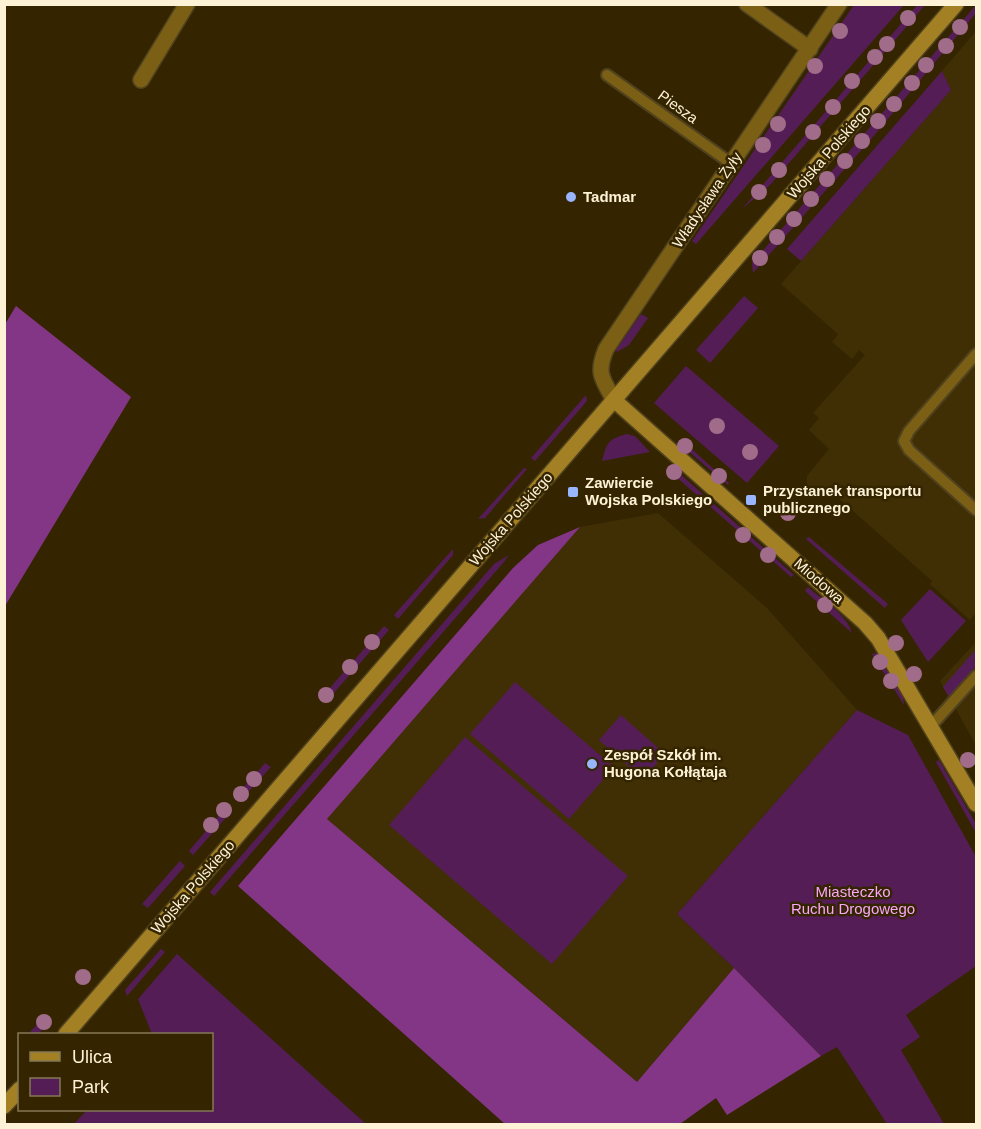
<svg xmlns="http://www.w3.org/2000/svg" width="981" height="1129" font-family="Arial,sans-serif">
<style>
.built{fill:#402f04}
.green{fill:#551d56}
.forest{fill:#843686}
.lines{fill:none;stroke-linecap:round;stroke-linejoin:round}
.lane-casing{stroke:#50421e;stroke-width:14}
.street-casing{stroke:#50421e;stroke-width:18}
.secondary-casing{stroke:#50421e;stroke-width:18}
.lane{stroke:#7b5f15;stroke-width:10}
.street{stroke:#7b5f15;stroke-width:15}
.secondary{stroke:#a38023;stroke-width:15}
.tree{fill:#a16c8a}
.poi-dot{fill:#98b5fd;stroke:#342500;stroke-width:2}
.labels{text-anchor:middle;stroke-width:5;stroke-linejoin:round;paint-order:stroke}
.street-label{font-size:15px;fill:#fef2d6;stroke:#342500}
.poi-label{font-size:15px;font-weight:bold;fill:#fef2d6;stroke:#342500;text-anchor:start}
.park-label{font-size:15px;fill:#faa7fa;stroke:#342500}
</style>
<rect width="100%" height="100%" fill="#342500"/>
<g class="built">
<polygon points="976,31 976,613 970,620 930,584 932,581 826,487 820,492 815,492 807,486 807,476 829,449 809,430 819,418 813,413 865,355 859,350 852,359 832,342 838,334 781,284 951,90 942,71"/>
<polygon points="658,513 767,608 857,710 677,914 734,968 637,1082 327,819 580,527"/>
<polygon points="976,642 976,745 940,681"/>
</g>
<g class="green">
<polygon points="918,4 925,5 771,184 742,209"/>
<polygon points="854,5 904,5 696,244 692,241"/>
<polygon points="976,5 976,13 872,138 753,273 752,263"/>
<polygon points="942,71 951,90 801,261 787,249"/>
<polygon points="744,296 758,308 710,363 696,350"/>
<polygon points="641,314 648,318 629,345 617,352 616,350"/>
<polygon points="686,366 779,446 747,483 654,403"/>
<polygon points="586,395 587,401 535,461 531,458"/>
<path d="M 627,434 L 635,436 L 650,452 L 602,461 C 607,442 608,439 627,434 Z"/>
<polygon points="684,442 729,483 728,485 681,445"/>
<polygon points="670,465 794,575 791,577 667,469"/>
<polygon points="524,468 527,469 485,518 478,519"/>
<polygon points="809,537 888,604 885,608 806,539"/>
<polygon points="453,549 453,555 398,619 394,615"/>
<polygon points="509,555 504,562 214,896 210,892 494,564"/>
<path d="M 808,587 C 822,600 847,614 852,633 L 805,591 Z"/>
<polygon points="930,589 966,621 928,662 901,620"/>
<polygon points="384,626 389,630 326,702 321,698"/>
<polygon points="976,649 976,666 949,697 943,687"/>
<polygon points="876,653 903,697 904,705 872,654"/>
<polygon points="515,682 614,767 569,819 470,734"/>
<polygon points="857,710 908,735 976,857 976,966 906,1015 920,1037 901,1050 944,1124 887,1124 837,1047 821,1056 734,968 677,914"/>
<polygon points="621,715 665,754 643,779 599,740"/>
<polygon points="465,737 628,876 552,964 389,825"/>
<polygon points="939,760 976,824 976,833 936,762"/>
<polygon points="265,763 271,767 240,801 235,797"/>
<polygon points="227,806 232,811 193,855 189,851"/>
<polygon points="180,861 185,866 148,908 142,904"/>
<polygon points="161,949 165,952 127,996 125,990"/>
<polygon points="177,954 366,1124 74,1124 87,1110 212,1110 212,1034 152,1034 138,999"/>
<polygon points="44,1017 50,1022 38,1034 28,1034"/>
</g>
<g class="forest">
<polygon points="16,306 131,397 5,606 4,326"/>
<polygon points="580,527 327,819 637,1082 734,968 821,1056 727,1115 716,1098 680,1124 505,1124 238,886 513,568 538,545"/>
</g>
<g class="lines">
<defs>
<g id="lane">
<polyline points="607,75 732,164"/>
<polyline points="976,354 909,431 904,441 909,450 976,510"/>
<polyline points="931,726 976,676"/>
</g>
<g id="street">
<polyline points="747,4 810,49"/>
<polyline points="141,80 187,4"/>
<path d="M 614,400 C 602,379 596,373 606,349 L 839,4"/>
</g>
<g id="secondary">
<polyline points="614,400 865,623 878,638 976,804"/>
<polyline points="66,1034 956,4"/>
<polyline points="4,1106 20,1089"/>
</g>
</defs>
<use href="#lane" class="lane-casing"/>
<use href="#street" class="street-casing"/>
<use href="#secondary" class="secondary-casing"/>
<use href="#lane" class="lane"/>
<use href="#street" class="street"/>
<use href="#secondary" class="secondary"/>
</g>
<g class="tree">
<circle cx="908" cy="18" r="8"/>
<circle cx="960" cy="27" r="8"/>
<circle cx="840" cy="31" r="8"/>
<circle cx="887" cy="44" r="8"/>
<circle cx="946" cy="46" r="8"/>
<circle cx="875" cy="57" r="8"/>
<circle cx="926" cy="65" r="8"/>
<circle cx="815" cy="66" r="8"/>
<circle cx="852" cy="81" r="8"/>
<circle cx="912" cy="83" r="8"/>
<circle cx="894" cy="104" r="8"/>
<circle cx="833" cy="107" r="8"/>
<circle cx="878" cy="121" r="8"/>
<circle cx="778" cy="124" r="8"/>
<circle cx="813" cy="132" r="8"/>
<circle cx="862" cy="141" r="8"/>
<circle cx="763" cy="145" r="8"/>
<circle cx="845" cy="161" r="8"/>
<circle cx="779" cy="170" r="8"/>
<circle cx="827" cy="179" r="8"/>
<circle cx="759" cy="192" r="8"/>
<circle cx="811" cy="199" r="8"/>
<circle cx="794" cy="219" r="8"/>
<circle cx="777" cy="237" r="8"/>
<circle cx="760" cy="258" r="8"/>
<circle cx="717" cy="426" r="8"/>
<circle cx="685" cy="446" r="8"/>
<circle cx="750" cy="452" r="8"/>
<circle cx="674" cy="472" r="8"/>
<circle cx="719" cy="476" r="8"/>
<circle cx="788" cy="513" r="8"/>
<circle cx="743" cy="535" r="8"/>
<circle cx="768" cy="555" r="8"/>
<circle cx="825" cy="605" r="8"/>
<circle cx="372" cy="642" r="8"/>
<circle cx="896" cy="643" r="8"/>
<circle cx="880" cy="662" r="8"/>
<circle cx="350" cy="667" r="8"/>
<circle cx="914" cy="674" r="8"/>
<circle cx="891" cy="681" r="8"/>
<circle cx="326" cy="695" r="8"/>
<circle cx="968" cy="760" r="8"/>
<circle cx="254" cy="779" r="8"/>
<circle cx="241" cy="794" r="8"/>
<circle cx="224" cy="810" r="8"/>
<circle cx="211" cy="825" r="8"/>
<circle cx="83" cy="977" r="8"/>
<circle cx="44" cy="1022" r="8"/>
</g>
<g class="poi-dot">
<circle cx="571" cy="197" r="6"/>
<rect x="567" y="486" width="12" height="12" rx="3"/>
<rect x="745" y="494" width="12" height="12" rx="3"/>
<circle cx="592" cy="764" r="6"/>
</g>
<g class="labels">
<g class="street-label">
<text transform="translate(678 107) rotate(36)" y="5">Piesza</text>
<text transform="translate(829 152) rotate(-49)" y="5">Wojska Polskiego</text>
<text transform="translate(707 200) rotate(-56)" y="5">Władysława Żyły</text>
<text transform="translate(511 519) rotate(-49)" y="5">Wojska Polskiego</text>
<text transform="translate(819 581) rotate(41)" y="5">Miodowa</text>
<text transform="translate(193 887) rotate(-49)" y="5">Wojska Polskiego</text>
</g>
<g class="poi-label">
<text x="583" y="202">Tadmar</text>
<text x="585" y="488">Zawiercie<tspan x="585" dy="17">Wojska Polskiego</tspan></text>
<text x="763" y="496">Przystanek transportu<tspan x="763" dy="17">publicznego</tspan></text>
<text x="604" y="760">Zespół Szkół im.<tspan x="604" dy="17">Hugona Kołłątaja</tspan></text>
</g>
<g class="park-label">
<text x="853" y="897">Miasteczko<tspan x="853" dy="17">Ruchu Drogowego</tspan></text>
</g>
</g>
<rect width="981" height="1129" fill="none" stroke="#fef2d6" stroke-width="12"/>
<rect x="18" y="1033" width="195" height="78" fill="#342500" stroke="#857756" stroke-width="1.5"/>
<rect x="30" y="1052" width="30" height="9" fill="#a38023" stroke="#857756" stroke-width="1.5"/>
<text x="72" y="1063" font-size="18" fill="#fef2d6">Ulica</text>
<rect x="30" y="1078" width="30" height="18" fill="#551d56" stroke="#857756" stroke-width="1.5"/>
<text x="72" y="1093" font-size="18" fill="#fef2d6">Park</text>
</svg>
